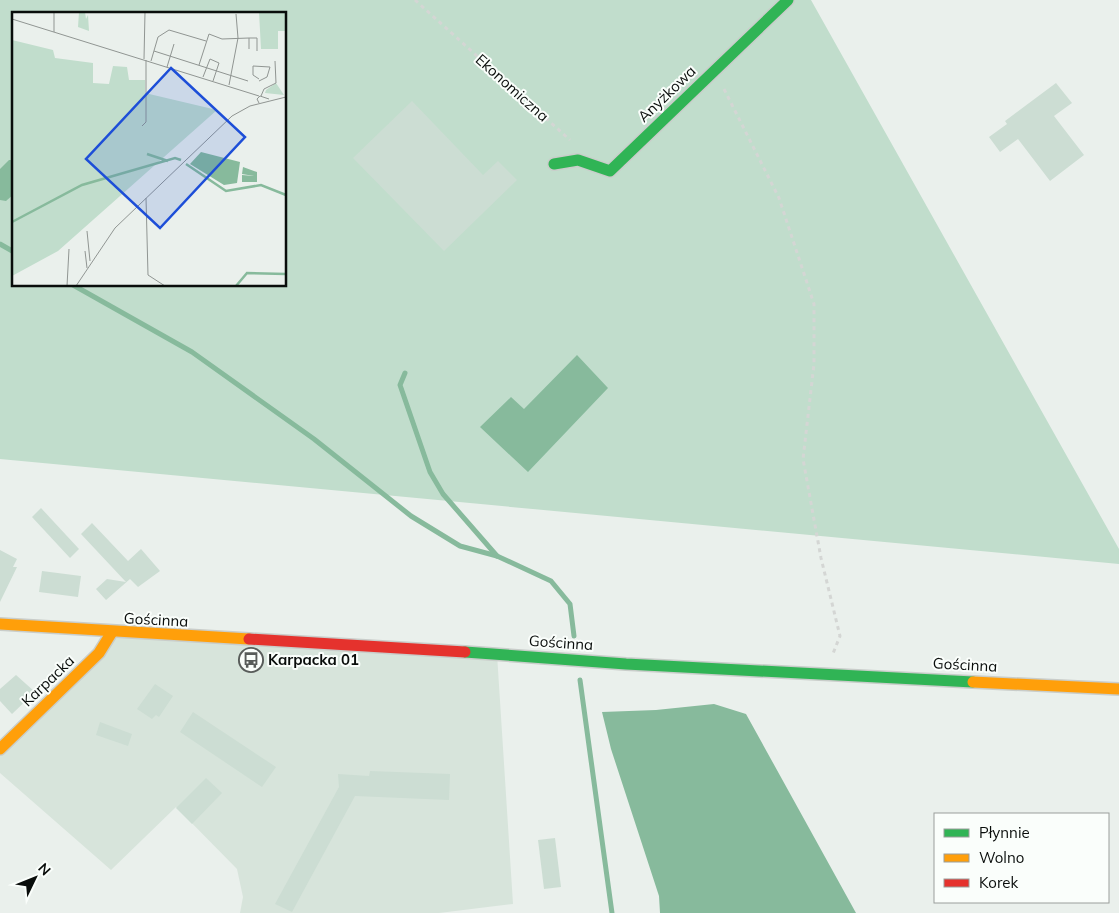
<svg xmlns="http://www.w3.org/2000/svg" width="1119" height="913" font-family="Mulish,sans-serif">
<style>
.built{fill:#d7e4db}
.green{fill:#c1ddcc;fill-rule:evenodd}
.water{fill:#87ba9c}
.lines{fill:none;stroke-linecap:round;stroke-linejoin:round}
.stream{stroke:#87ba9c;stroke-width:5}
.building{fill:#ccddd3}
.fast-casing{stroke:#c9cdca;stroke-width:14}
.slow-casing{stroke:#c9cdca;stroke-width:14}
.jam-casing{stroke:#c9cdca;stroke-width:14}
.path{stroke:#d4d6d4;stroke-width:3;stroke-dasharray:4 4;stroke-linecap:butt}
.fast{stroke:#30b455;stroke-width:11}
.slow{stroke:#ff9f0a;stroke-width:11}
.jam{stroke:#e5322d;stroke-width:11}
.labels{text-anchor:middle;stroke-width:4;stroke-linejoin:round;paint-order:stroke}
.street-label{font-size:15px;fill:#090d0b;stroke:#fafefb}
.poi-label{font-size:15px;font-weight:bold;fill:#090d0b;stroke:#fafefb;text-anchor:start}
.inset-river{fill:none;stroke:#87ba9c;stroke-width:2.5}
.inset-road{fill:none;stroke:#909592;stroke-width:1}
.view{fill:#1d4ed8;fill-opacity:0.15;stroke:#1d4ed8;stroke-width:2.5}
.inset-edge{fill:none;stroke:#090d0b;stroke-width:2.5}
</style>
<rect width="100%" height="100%" fill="#eaf0ec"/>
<polygon class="built" points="112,632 497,654 513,904 439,913 240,913 243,897 237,869 176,807 111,870 0,773 0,749"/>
<path class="green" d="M 0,0 L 811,0 L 1119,549 L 1119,564 L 0,459 ZM 14,14 L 285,14 L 285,285 L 14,285 Z"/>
<g class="water">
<polygon points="9,160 14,160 14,194 6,201 0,200 0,169"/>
<polygon points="577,355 608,388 528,472 480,427 511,397 524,409"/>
<polygon points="714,704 746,714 856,913 660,913 659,896 611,749 602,712 656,710"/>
</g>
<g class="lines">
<g class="stream">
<polyline points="0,244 14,252"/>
<polyline points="73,285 192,352 314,439 411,516 460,546 497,556 551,581 570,604 574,636"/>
<polyline points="405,373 400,385 430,472 443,494 497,556"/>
<polyline points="580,680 612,913"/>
</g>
</g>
<g class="building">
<polygon points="1056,83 1072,103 1054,116 1084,155 1050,181 1018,139 1000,152 989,137 1007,124 1005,121"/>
<polygon points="412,101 483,175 498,161 517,180 444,251 353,158"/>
<polygon points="41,508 79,549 70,558 32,517"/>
<polygon points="92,523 128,561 141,549 160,571 138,587 130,579 106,600 96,589 107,579 126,582 81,534"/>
<polygon points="0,550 17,559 13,567 17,567 0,602"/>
<polygon points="42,571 81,576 78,597 39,592"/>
<polygon points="16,675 35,692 12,714 0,701 0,689"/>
<polygon points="155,684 173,696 159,717 156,715 152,719 137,709"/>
<polygon points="193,712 276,767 262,787 180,732"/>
<polygon points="100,722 132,734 128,746 96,735"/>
<polygon points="370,771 450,774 449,800 355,796 292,912 275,904 339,787 338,774 369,776"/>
<polygon points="206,778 222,793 192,824 176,808"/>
<polygon points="555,838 561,887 544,889 538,840"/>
</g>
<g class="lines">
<defs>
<g id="fast">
<polyline points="554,164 578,160 610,171 788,0"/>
<polyline points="465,652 626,664 973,682"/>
</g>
<g id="slow">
<polyline points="0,624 249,639"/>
<polyline points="973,682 1119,689"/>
<polyline points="0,749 99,653 112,632"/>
</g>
<polyline id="jam" points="249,639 465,652"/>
</defs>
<use href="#fast" class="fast-casing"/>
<use href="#slow" class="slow-casing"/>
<use href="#jam" class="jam-casing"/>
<g class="path">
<polyline points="415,0 570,140"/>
<polyline points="724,89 779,198 814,304 814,364 803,459 821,558 840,636 832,656"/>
</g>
<use href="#fast" class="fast"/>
<use href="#slow" class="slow"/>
<use href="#jam" class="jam"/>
</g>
<defs>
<symbol id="bus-ring" viewBox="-11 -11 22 22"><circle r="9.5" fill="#fafefb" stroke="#585c5a" stroke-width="1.5"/><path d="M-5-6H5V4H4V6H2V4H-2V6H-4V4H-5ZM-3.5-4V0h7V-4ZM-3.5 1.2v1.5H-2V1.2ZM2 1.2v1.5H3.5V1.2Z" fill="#585c5a"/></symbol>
</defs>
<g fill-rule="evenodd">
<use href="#bus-ring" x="237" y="646" width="28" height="28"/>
</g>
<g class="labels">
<g class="street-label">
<text transform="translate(512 88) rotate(42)" y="5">Ekonomiczna</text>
<text transform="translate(667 94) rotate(-44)" y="5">Anyżkowa</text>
<text transform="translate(156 620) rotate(3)" y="5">Gościnna</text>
<text transform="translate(561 643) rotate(4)" y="5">Gościnna</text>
<text transform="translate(965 665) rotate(3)" y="5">Gościnna</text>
<text transform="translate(48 681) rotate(-44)" y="5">Karpacka</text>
</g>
<g class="poi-label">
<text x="268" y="665">Karpacka 01</text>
</g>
</g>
<g transform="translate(12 12)">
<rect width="274" height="274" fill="#eaf0ec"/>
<path d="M 67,0 L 73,0 L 74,7 L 76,3 L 77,19 L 66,15 ZM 247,0 L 274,0 L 274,19 L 266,19 L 266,37 L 249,37 ZM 0,28 L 41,38 L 43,46 L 81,51 L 81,71 L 97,72 L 101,54 L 115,55 L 117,68 L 133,68 L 133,81 L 205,98 L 46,239 L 0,264 ZM 264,71 L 272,83 L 253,81 L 254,78 Z" fill="#c1ddcc"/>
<path d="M 189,140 L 228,150 L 225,171 L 212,173 L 178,152 ZM 231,155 L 245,160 L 245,170 L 230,170 L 230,163 L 242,164 L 230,162 Z" fill="#87ba9c"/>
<path class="inset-river" d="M 135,142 L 156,149M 174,152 L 214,179 L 249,173 L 274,183M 0,210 L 70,173 L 163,146 L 169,148M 224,274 L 235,261 L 274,262"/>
<path class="inset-road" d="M 42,0 L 42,20M 0,7 L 247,84M 237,26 L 245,26 L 245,39M 142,39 L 236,69M 132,47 L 133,0M 139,49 L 146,25 L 157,18 L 194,29M 187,53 L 197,22 L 210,27 L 237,26 L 237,37M 155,55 L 162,32M 191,65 L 198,47 L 207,51 L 201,69M 247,67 L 241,63 L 241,54 L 258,55 L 255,65 L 247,69M 217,73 L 226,26 L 224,2M 249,84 L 252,77 L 264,71 L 263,49M 247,91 L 245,87 L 248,84 L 257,87M 130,114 L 134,110 L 134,48M 134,186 L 136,263 L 153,274M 75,219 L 78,249M 73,239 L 75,256M 55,274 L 57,237M 64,274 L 103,216 L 220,104 L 238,94 L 274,85"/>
<path class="view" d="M 159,56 L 233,125 L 148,216 L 74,147 Z"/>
<rect width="274" height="274" class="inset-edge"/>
</g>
<rect x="934" y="813" width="175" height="90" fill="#fafefb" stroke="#9a9e9b"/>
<rect x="944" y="829" width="25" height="8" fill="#30b455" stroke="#9a9e9b"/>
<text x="979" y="838" font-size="15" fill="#090d0b">Płynnie</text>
<rect x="944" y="854" width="25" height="8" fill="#ff9f0a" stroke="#9a9e9b"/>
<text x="979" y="863" font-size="15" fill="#090d0b">Wolno</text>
<rect x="944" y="879" width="25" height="8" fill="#e5322d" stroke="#9a9e9b"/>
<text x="979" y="888" font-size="15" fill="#090d0b">Korek</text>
<g transform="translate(35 878) rotate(47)" stroke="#fafefb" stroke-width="4" paint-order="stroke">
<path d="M0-4L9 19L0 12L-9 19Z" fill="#090d0b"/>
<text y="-8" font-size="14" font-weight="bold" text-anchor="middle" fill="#090d0b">N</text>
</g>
</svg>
